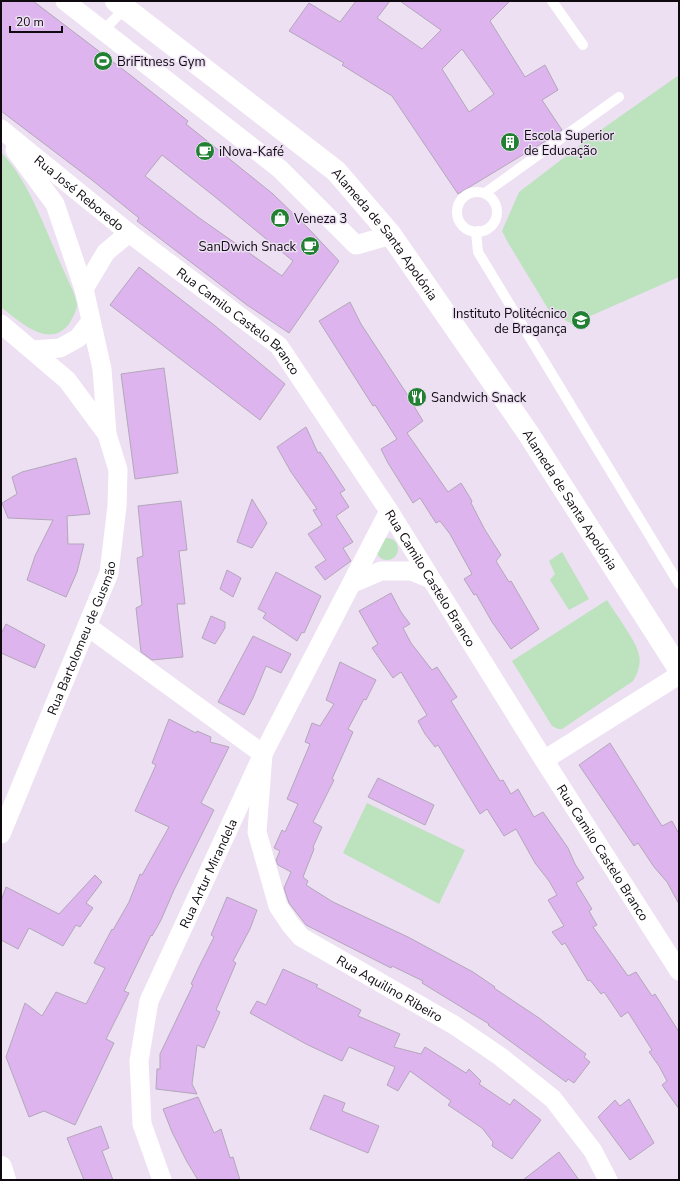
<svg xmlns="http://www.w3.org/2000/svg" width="680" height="1181" font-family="'Nunito Sans',sans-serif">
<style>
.green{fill:#bce2be}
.building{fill:#ddb4ee;stroke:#b3a7b9;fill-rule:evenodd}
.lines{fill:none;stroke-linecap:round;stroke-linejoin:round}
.lane{stroke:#fff;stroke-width:10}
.street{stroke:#fff;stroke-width:19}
.secondary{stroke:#fff;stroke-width:22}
.primary{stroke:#fff;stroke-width:22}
.labels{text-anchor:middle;stroke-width:3;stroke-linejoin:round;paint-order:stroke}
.poi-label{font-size:13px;fill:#0e0a10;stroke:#ede0f3;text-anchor:start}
.street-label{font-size:13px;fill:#0e0a10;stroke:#ede0f3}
</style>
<rect width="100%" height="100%" fill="#ede0f3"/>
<g class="green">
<polygon points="679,75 679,277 572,324 550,312 507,241 502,231 519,192 595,134"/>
<path d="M 1,152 C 28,180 44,226 60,262 C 65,275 74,290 77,304 C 77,310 72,319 69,324 C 49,350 19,321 1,307 Z"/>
<circle cx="387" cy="549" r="11"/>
<polygon points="562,552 589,599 569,610 550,580 555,574 549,561"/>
<path d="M 607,600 C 613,610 620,619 626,629 C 638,648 646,660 633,681 L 562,729 L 558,729 L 552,726 L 512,661 Z"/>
<polygon points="367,803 465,850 439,904 343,853"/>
</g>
<g class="building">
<path d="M 1,1 L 33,1 L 129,74 L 188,121 L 186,124 L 273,194 L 307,227 L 339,261 L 289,333 L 247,305 L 137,221 L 139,218 L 92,180 L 1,111 ZM 162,155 L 214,196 L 293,261 L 282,276 L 198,217 L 145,176 Z"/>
<path d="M 356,1 L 390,1 L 377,18 L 422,49 L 441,30 L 400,1 L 510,1 L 490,21 L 525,77 L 545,65 L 558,90 L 542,100 L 562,130 L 549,139 L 458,194 L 392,96 L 342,65 L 344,63 L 289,31 L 309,3 L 340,22 ZM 462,49 L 494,94 L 469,112 L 442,69 Z"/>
<polygon points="139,267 214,325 285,384 260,420 110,305"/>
<polygon points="350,302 361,324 405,391 423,421 407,433 448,492 461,483 472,501 471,503 485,530 501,555 496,561 509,582 511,581 539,629 511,649 492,622 476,594 474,595 464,579 472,574 450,534 440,521 436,523 420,498 413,503 388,463 381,449 397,439 375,405 373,406 319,321"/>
<polygon points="164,368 178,473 135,479 121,374"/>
<polygon points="306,427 318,453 320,452 345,490 340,493 349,507 336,516 353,542 343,548 351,561 325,580 315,567 326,560 308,534 322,525 313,510 317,509 291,472 277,447"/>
<polygon points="76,458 90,514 67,516 68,544 84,544 77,572 66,597 27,580 35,556 53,520 8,518 2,503 17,494 12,477 22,472"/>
<polygon points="252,499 267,523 252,548 237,542"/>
<polygon points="181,501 187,550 179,551 185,604 177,604 183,657 152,660 141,652 136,608 142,605 137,558 143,556 138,506"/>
<polygon points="227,570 241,578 233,597 220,589"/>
<polygon points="276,572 321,596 304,633 302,632 297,641 263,618 266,613 258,609"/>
<polygon points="391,593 401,612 410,624 403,628 411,643 432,670 437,667 457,697 451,701 500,781 503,780 511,794 518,789 534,817 543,812 568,848 575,864 584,878 576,883 592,909 589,911 597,925 593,927 628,976 636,972 652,996 655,994 679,1032 679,1109 662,1085 667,1081 659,1066 649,1052 652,1050 628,1012 621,1017 604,992 601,994 590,980 588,981 565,943 562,945 552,932 564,926 548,900 557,895 549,881 535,863 516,829 504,836 487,809 480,814 438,745 435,747 425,734 418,721 427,715 401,672 393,678 372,648 378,644 359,611"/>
<polygon points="211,616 225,622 225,628 215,644 202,638"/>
<polygon points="6,624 45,645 35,668 1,653 1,634"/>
<polygon points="253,636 291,654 281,673 266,666 253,698 244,715 218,702"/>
<polygon points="340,662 376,680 366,700 364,699 348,729 353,732 332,779 334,780 313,822 322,827 313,847 314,849 303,877 308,881 306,885 333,902 408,937 473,972 495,987 494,988 539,1018 586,1054 584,1057 590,1062 574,1083 568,1079 566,1082 488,1025 489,1024 422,983 423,981 392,966 391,968 306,925 289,903 284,888 291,872 278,865 276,860 280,851 274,848 282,830 285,832 298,804 287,799 310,744 305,742 312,723 320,726 334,704 326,700"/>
<polygon points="169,719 196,733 197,731 211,737 210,742 229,747 201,803 214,810 174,890 161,920 152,936 151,935 124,991 129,993 106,1039 114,1043 75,1125 44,1111 29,1117 6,1057 25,1003 42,1016 56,992 86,1004 105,968 94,963 112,929 113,930 129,902 140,874 142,875 169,827 135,811 156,765 152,763"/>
<polygon points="610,743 662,826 672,821 679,834 679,904 667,882 654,867 638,843 634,846 579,765"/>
<polygon points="378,778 434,805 425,825 368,797"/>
<polygon points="95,875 102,882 86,903 93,908 80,927 76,925 63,946 29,928 18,949 1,940 1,901 6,887 59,914"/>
<polygon points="227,897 257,910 250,929 233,961 236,963 216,1010 220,1012 204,1048 197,1045 192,1084 197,1094 156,1089 157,1069 160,1069 160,1054 193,985 191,984 199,967 214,937 211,935"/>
<polygon points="283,969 318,985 316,987 361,1010 358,1016 400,1034 394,1047 421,1054 425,1047 466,1073 469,1069 481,1081 479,1084 510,1105 514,1099 541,1120 512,1159 492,1146 493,1142 482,1128 448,1105 451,1101 410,1071 398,1091 387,1085 395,1067 349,1047 342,1061 306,1044 250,1013 257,1001 266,1005"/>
<polygon points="324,1095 345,1103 342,1111 379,1126 368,1153 310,1129"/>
<polygon points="198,1097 214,1133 221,1129 230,1158 233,1157 240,1180 198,1180 186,1160 172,1132 163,1109"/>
<polygon points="629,1099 654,1143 630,1160 598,1117 615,1100 620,1106"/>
<polygon points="101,1126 109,1148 102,1151 113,1180 84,1180 67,1138"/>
<polygon points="559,1152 579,1180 523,1180"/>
</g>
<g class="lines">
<g class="lane">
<polyline points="552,1 583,45"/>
<polyline points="104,30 125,8"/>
<circle cx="477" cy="212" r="20"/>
<polyline points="485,193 619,97"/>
<polyline points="478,231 476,232 478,252 679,584"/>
</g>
<g class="street">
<polyline points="65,1 280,169 356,245 391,235"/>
<path id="s1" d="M 1,129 L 129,233 L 279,346 L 389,511 L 544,760 L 679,971"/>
<polyline points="84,289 106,252 129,233"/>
<polyline points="1,324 67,380 107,434"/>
<polyline points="33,350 60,348 78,338 91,321"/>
<polyline points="353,583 381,571 411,571 431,579"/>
<path id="s2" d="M 87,626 L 263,754 L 257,832 L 278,906 L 290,924 L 301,937 L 454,1025 L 501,1057 L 553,1099 L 593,1151 L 608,1180"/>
<polyline points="544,760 679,675"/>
<path id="s3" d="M 1,834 L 109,573 L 117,506 L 118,470 L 107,434 L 102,369 L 84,289 L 55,204 L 15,150"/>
<path id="s4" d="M 162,1180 L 142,1124 L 139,1061 L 149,1001 L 263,754 L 389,511"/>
</g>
<path class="secondary" id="s5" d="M 116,1 L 336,171 L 391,235 L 528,433 L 679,669"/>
<polyline class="primary" points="1,1167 5,1180"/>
</g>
<defs>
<symbol id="stadium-disc" viewBox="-11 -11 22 22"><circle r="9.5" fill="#218032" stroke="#ede0f3"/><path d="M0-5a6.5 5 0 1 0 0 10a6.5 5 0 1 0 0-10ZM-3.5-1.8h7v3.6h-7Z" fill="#fff"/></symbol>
<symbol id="building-disc" viewBox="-11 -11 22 22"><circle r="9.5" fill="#218032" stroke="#ede0f3"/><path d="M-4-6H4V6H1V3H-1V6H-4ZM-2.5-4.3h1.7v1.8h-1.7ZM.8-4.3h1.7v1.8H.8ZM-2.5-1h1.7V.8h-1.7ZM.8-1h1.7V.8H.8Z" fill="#fff"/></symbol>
<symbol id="cafe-disc" viewBox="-11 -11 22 22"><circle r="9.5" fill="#218032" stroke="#ede0f3"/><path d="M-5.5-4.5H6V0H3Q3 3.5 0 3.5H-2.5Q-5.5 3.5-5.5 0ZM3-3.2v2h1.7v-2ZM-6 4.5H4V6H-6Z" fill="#fff"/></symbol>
<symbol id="shop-disc" viewBox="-11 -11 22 22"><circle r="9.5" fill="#218032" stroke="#ede0f3"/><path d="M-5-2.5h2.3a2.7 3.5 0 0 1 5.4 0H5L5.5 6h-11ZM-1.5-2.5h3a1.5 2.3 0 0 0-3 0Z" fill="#fff"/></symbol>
<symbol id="university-disc" viewBox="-11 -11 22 22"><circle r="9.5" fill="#218032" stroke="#ede0f3"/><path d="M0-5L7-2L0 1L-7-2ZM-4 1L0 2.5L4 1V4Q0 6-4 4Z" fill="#fff"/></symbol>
<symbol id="restaurant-disc" viewBox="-11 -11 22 22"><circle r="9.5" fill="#218032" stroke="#ede0f3"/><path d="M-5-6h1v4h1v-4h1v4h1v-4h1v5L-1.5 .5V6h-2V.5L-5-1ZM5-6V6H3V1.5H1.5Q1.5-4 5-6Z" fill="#fff"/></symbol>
</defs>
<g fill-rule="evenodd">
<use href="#stadium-disc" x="92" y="50" width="22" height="22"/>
<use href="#building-disc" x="499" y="131" width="22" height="22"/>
<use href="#cafe-disc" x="194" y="140" width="22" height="22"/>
<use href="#shop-disc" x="269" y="207" width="22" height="22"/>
<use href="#cafe-disc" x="299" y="235" width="22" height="22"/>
<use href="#university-disc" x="570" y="309" width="22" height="22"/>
<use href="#restaurant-disc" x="406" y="386" width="22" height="22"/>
</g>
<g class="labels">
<g class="poi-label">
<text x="117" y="66">BriFitness Gym</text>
<text x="524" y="140">Escola Superior<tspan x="524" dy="15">de Educação</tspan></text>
<text x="219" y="156">iNova-Kafé</text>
<text x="294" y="223">Veneza 3</text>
<text x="296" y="251" text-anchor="end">SanDwich Snack</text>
<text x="567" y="318" text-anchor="end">Instituto Politécnico<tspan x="567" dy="15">de Bragança</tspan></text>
<text x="431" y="402">Sandwich Snack</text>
</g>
<g class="street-label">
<text dy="5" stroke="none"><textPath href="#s1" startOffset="101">Rua José Reboredo</textPath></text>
<text dy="5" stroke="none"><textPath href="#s5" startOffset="358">Alameda de Santa Apolónia</textPath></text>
<text dy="5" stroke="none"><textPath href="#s1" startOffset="306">Rua Camilo Castelo Branco</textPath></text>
<text dy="5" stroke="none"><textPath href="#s5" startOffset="682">Alameda de Santa Apolónia</textPath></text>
<text dy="5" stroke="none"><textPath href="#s1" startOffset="630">Rua Camilo Castelo Branco</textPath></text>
<text dy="5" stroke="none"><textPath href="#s3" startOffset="212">Rua Bartolomeu de Gusmão</textPath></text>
<text dy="5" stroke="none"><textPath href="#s1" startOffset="954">Rua Camilo Castelo Branco</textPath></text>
<text dy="5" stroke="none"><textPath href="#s4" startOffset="324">Rua Artur Mirandela</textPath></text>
<text dy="5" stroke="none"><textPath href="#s2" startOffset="514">Rua Aquilino Ribeiro</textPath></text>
</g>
</g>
<rect width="680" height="1181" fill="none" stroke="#0e0a10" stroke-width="4"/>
<path d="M10 26v6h52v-6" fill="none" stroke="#0e0a10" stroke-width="2"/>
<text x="16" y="26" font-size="12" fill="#0e0a10" stroke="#ede0f3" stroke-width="3" paint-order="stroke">20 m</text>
</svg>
